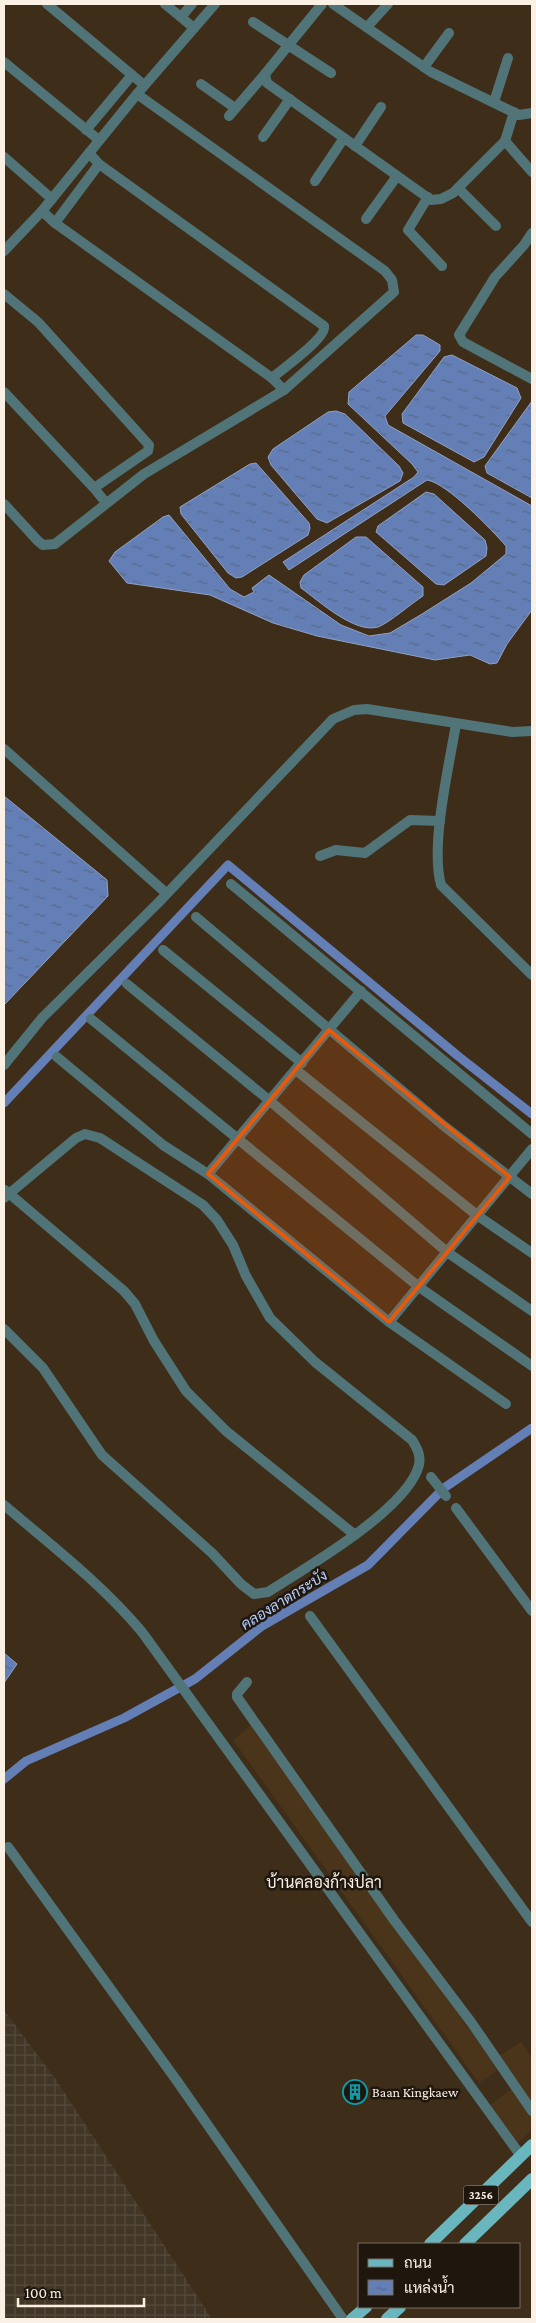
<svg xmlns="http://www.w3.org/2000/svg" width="536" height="2323" font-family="'Crimson Pro',Sarabun,serif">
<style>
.built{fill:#4a341a}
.industrial{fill:url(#industrial-grid)}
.water{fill:url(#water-ripples);stroke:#91a1c4}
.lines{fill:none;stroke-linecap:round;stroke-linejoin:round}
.canal{stroke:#637fb6;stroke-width:9}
.street{stroke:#517478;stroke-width:10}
.primary{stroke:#6ab6bf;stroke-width:12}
.marked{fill:#e8590c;fill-opacity:0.2;stroke:#e8590c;stroke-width:4;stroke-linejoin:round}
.labels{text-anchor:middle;stroke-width:5;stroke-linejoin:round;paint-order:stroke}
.shield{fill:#1f170e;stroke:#b9afa4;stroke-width:1}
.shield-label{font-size:12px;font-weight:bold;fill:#fbf0e4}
.poi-label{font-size:14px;fill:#fbf0e4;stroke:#1f170e;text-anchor:start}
.water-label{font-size:15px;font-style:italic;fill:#b5cefd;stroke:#1f170e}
.quarter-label{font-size:16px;fill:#fbf0e4;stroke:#1f170e}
</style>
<defs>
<pattern id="industrial-grid" width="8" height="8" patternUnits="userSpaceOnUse" patternTransform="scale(1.25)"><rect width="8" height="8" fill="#423627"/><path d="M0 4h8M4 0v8" fill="none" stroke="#554a3c"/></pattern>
<pattern id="water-ripples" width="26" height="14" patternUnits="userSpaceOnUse" patternTransform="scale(1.25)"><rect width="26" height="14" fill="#637fb6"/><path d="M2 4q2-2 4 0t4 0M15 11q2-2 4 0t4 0" fill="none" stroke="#596988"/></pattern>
</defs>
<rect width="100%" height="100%" fill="#3e2d19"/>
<g class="built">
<polygon points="254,1723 498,2070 479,2083 233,1740"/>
<polygon points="521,2042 532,2058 532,2130 518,2143 490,2105 513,2088 494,2059"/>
</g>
<polygon class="industrial" points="4,2010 57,2081 212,2319 4,2319"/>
<g class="water">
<path d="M 416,335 L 423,335 L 440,345 L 440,351 L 385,416 L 388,425 L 532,506 L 532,610 L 507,644 L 497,663 L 490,664 L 470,655 L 435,660 L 317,636 L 273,623 L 210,595 L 127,583 L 109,561 L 115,552 L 163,517 L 169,515 L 230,589 L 244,597 L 254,592 L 252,588 L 269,575 L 341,625 L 369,636 L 390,633 L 422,614 L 471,583 L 506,554 L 506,546 C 492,530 447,483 427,480 L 289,570 L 283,562 L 414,477 L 418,472 L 412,464 L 348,404 L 349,392 Z"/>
<polygon points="452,355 517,388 521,398 484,457 474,462 403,423 402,414 444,357"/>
<polygon points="532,401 532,498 487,473 485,466"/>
<polygon points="336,411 345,414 399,466 403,473 400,481 327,523 317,519 271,465 268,457 273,449 328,412"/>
<polygon points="256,463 309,523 310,528 308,535 242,577 236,578 228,573 181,514 180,507 250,464"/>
<polygon points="426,492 434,494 485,540 487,548 486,556 444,585 436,584 376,532 378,526"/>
<path d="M 356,537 L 366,537 L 423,587 L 423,596 C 412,603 389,623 378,627 C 355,634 319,601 301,588 L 300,582 L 304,575 Z"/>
<polygon points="4,796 107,880 108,896 4,1005"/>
<polygon points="4,1653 17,1664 4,1683"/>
</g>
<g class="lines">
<g class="canal">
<polyline points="4,1103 228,865 458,1056 532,1114"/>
<polyline points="4,1779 26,1761 124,1718 195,1679 262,1626 368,1565 444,1488 532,1428"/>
</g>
<g class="street">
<polyline points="47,4 144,85"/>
<polyline points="165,4 194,28"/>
<polyline points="322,4 265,74 267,83 431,200 441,199 453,193 505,141 514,112"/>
<polyline points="333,4 431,72 519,115 532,113"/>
<polyline points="181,17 192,4"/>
<polyline points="253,22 331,73"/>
<polyline points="367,27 388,4"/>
<polyline points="4,62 99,140"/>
<polyline points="424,67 449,33"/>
<polyline points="201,84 235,108"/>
<polyline points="494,102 508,58"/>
<polyline points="229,116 265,74"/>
<polyline points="86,130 132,75"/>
<polyline points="263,137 290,99"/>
<polyline points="505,141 532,172"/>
<polyline points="355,146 381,107"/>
<path d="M 89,153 L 99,164 L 324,326 C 327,338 282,369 272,378"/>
<polyline points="4,157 52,199"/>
<polyline points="315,181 344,138"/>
<polyline points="458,188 496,226"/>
<polyline points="428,197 408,230 442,266"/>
<polyline points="42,211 55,223 272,378 284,390"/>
<polyline points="366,219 397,176"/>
<polyline points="55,223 99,164"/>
<polyline points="532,233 524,245 495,277 459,335 463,342 532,379"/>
<polyline points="4,251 42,211 137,94 215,4"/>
<polyline points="4,294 38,322 149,445 148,451 94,488"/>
<polyline points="4,392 94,488 106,503"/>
<polyline points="4,504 38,541 43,545 55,544 144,474 284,390 394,292 392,280 385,271 137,94"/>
<path d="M 456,724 C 449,767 430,845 441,885 L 532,975"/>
<polyline points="4,749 166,893"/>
<polyline points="320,856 336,850 365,853 410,820 440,821"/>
<polyline points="231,884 532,1134"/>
<polyline points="196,917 444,1126 532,1194"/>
<polyline points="163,950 302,1063"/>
<polyline points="127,984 270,1101 447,1252 532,1311"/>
<polyline points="91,1019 419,1287 532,1366"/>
<polyline points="57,1057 163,1145 208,1174 389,1322 506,1404"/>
<polyline points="4,1065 42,1018 158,903 333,719 354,710 367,709 512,732 532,731"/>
<polyline points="296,1070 478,1216 532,1253"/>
<polyline points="208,1174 361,991"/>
<polyline points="5,1190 124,1291 135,1304 154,1341 186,1391 226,1431 355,1535"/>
<path d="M 4,1198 L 76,1138 L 85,1134 L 100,1138 L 203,1205 L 217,1220 L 233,1245 L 246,1276 L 270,1318 L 315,1362 L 412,1440 C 417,1448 421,1455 419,1465 C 408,1509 307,1567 268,1592 L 254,1594 L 241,1584 L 212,1553 L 102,1455 L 43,1368 L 4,1329"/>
<polyline points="389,1322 532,1149"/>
<polyline points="431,1477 446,1496"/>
<path d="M 4,1505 C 51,1545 102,1584 142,1632 L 521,2156"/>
<polyline points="456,1508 532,1611"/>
<polyline points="310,1616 532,1922"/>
<polyline points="247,1682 237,1694 237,1697 394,1920 471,2022 532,2111"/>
<polyline points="8,1847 177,2081 343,2319"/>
</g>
<g class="primary">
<polyline points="430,2244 532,2145"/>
<polyline points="465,2244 532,2179"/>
<polyline points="352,2319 366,2307"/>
<polyline points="387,2319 400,2307"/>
</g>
</g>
<path class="marked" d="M 329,1030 L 510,1177 L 389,1322 L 208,1174 Z"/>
<defs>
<symbol id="building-ring" viewBox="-11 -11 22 22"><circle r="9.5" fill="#1f170e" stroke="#0f9aa8" stroke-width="1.5"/><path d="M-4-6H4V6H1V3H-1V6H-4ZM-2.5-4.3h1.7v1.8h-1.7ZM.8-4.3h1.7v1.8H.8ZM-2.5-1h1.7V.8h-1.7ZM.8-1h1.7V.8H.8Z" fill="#0f9aa8"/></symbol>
</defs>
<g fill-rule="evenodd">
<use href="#building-ring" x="341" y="2078" width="28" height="28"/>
</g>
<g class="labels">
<rect class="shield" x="463.5" y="2185.5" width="35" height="19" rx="4"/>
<g class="shield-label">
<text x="481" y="2199">3256</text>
</g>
<g class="poi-label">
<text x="372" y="2097">Baan Kingkaew</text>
</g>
<g class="water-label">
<text transform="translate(284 1600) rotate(-32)" y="5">คลองลาดกระบัง</text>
</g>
<g class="quarter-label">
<text x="324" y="1888">บ้านคลองก้างปลา</text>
</g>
</g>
<rect width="536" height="2323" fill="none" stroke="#fbf0e4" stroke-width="10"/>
<rect x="358" y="2243" width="162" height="65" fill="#1f170e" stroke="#776e64"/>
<rect x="368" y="2259" width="25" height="8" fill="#6ab6bf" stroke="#776e64"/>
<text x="404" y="2268" font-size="15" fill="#fbf0e4">ถนน</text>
<rect x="368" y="2280" width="25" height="15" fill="url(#water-ripples)" stroke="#776e64"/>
<text x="404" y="2293" font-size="15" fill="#fbf0e4">แหล่งน้ำ</text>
<path d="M18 2298v8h126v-8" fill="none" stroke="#fbf0e4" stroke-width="2.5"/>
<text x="25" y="2298" font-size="15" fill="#fbf0e4" stroke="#1f170e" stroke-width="4" paint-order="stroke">100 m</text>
</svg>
